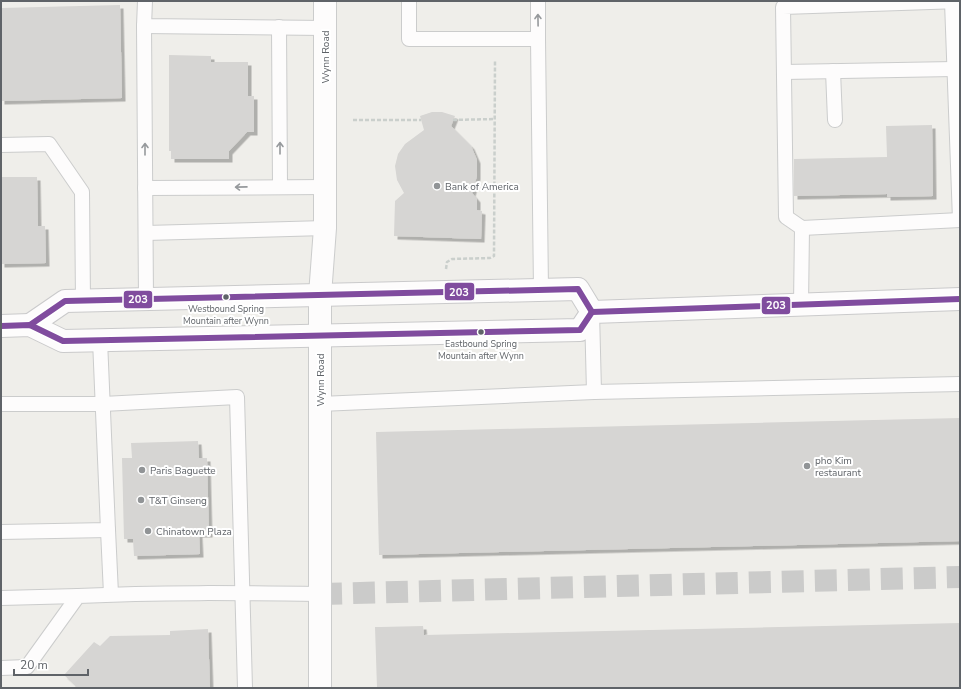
<svg xmlns="http://www.w3.org/2000/svg" width="961" height="689" font-family="'Nunito Sans',sans-serif">
<style>
.building{fill:#d6d5d3;filter:url(#shadow)}
.lines{fill:none;stroke-linecap:round;stroke-linejoin:round}
.minor-tunnel{stroke:#cbcbca;stroke-width:22;stroke-dasharray:22 11;stroke-linecap:butt}
.service-casing{stroke:#cbcccc;stroke-width:16}
.tertiary-casing{stroke:#cbcccc;stroke-width:24}
.secondary-casing{stroke:#cacacb;stroke-width:24}
.path{stroke:#cacfcc;stroke-width:2.5;stroke-dasharray:4 2;stroke-linecap:butt}
.service{stroke:#fdfcfc;stroke-width:14}
.tertiary{stroke:#fdfcfc;stroke-width:22}
.secondary{stroke:#fdfcfc;stroke-width:22}
.bus-1-casing{stroke:#fff;stroke-width:9}
.bus-1{stroke:#804c9e;stroke-width:6}
.oneway{stroke:#96999c}
.poi-dot{fill:#919496;stroke:#fff;stroke-width:1.5}
.bus-dot{fill:#5f6368;stroke:#fff;stroke-width:1.5}
.labels{text-anchor:middle;stroke-width:4;stroke-linejoin:round;paint-order:stroke}
.bus-label{font-size:9px;fill:#5f6368;stroke:#fff}
.street-label{font-size:10px;fill:#5f6368;stroke:#fff}
.poi-label{font-size:10px;fill:#5f6368;stroke:#fff;text-anchor:start}
.line-badge{stroke:#fff;stroke-width:1.5}
.badge-label{font-size:11px;text-anchor:middle;font-weight:bold;fill:#fff}
</style>
<defs>
<filter id="shadow"><feDropShadow dx="3.5" dy="3.5" stdDeviation="0" flood-color="#0004"/></filter>
</defs>
<rect width="100%" height="100%" fill="#efeeea"/>
<g class="building">
<polygon points="120,5 122,98 1,101 1,8"/>
<polygon points="169,55 211,56 211,62 248,62 248,96 254,96 254,132 247,132 229,151 229,159 171,159 171,151 169,151"/>
<polygon points="432,112 442,112 455,116 451,126 471,146 477,160 477,176 472,193 477,199 477,210 482,211 481,239 394,236 395,201 404,193 397,180 395,166 398,154 405,144 424,130 420,116"/>
<polygon points="932,125 933,196 887,197 887,194 794,196 794,159 887,157 886,126"/>
<polygon points="1,177 37,177 38,226 45,226 46,263 1,264"/>
<polygon points="960,418 960,541 379,555 376,432"/>
<polygon points="198,441 199,458 207,458 209,534 199,534 200,554 134,556 133,539 124,539 122,458 132,458 131,443"/>
<polygon points="960,623 960,688 377,688 375,627 380,627 423,626 424,635"/>
<polygon points="208,629 210,688 78,688 64,675 94,642 100,646 110,636 170,635 170,631"/>
</g>
<g class="lines">
<polyline class="minor-tunnel" points="320,594 960,577"/>
<defs>
<g id="service">
<polyline points="145,1 144,26 325,28"/>
<polyline points="409,1 409,39 538,39 541,290"/>
<polyline points="538,1 538,39"/>
<polyline points="952,2 960,220"/>
<polyline points="144,26 146,299"/>
<polyline points="279,27 280,187"/>
<polyline points="833,71 835,120"/>
<polyline points="784,72 954,69"/>
<polyline points="1,145 49,144 82,192 83,301"/>
<polyline points="145,188 325,187"/>
<polyline points="802,228 960,220"/>
<polyline points="146,233 325,228"/>
<polyline points="801,305 802,228 786,217 783,7 960,1"/>
<polyline points="592,312 594,392"/>
<polyline points="1,404 103,404 237,397 245,688"/>
<polyline points="320,404 594,392 960,384"/>
<polyline points="108,530 111,594"/>
<polyline points="1,532 108,530 100,340"/>
<polyline points="1,598 78,596"/>
<path d="M 1,668 L 27,667 L 78,596 C 159,592 239,593 320,594"/>
</g>
<polyline id="tertiary" points="320,688 320,295 325,228 325,1"/>
<g id="secondary">
<polyline points="592,312 960,299"/>
<polyline points="30,325 65,301 578,289 592,312"/>
<polyline points="1,326 30,325 63,341 580,330 592,312"/>
</g>
</defs>
<use href="#service" class="service-casing"/>
<use href="#tertiary" class="tertiary-casing"/>
<use href="#secondary" class="secondary-casing"/>
<g class="path">
<polyline points="353,120 421,120"/>
<polyline points="453,120 495,119"/>
<polyline points="446,269 447,262 452,259 490,258 494,256 495,61"/>
</g>
<use href="#service" class="service"/>
<use href="#tertiary" class="tertiary"/>
<use href="#secondary" class="secondary"/>
<defs>
<g id="bus-1">
<polyline points="592,312 960,299"/>
<polyline points="30,325 65,301 578,289 592,312"/>
<polyline points="1,326 30,325 63,341 580,330 592,312"/>
</g>
</defs>
<use href="#bus-1" class="bus-1-casing"/>
<use href="#bus-1" class="bus-1"/>
</g>
<defs><path id="oneway-shaft" d="M-6 0H5M1.5-3L5.5 0L1.5 3" fill="none" stroke-width="1.6" stroke-linecap="round" stroke-linejoin="round"/></defs>
<g class="oneway">
<use href="#oneway-shaft" transform="translate(538 20) rotate(-91)"/>
<use href="#oneway-shaft" transform="translate(280 148) rotate(-90)"/>
<use href="#oneway-shaft" transform="translate(145 149) rotate(-90)"/>
<use href="#oneway-shaft" transform="translate(241 187) rotate(179)"/>
</g>
<g class="poi-dot">
<circle cx="437" cy="186" r="4"/>
<circle cx="807" cy="466" r="4"/>
<circle cx="142" cy="470" r="4"/>
<circle cx="141" cy="500" r="4"/>
<circle cx="148" cy="531" r="4"/>
</g>
<g class="bus-dot">
<circle cx="226" cy="297" r="3.5"/>
<circle cx="481" cy="332" r="3.5"/>
</g>
<g class="labels">
<g class="bus-label">
<text x="226" y="312">Westbound Spring<tspan x="226" dy="12">Mountain after Wynn</tspan></text>
<text x="481" y="347">Eastbound Spring<tspan x="481" dy="12">Mountain after Wynn</tspan></text>
</g>
<g class="street-label">
<text transform="translate(325 57) rotate(-90)" y="4">Wynn Road</text>
<text transform="translate(320 380) rotate(-90)" y="4">Wynn Road</text>
</g>
<g class="poi-label">
<text x="445" y="190">Bank of America</text>
<text x="815" y="464">pho Kim<tspan x="815" dy="12">restaurant</tspan></text>
<text x="150" y="474">Paris Baguette</text>
<text x="149" y="504">T&amp;T Ginseng</text>
<text x="156" y="535">Chinatown Plaza</text>
</g>
</g>
<g class="line-badge">
<rect x="444" y="282" width="31" height="19" rx="4" fill="#804c9e"/>
<rect x="123" y="290" width="30" height="19" rx="4" fill="#804c9e"/>
<rect x="761" y="296" width="30" height="19" rx="4" fill="#804c9e"/>
</g>
<g class="badge-label">
<text x="459" y="296">203</text>
<text x="138" y="303">203</text>
<text x="776" y="309">203</text>
</g>
<rect width="961" height="689" fill="none" stroke="#5f6368" stroke-width="4"/>
<path d="M14 669v6h74v-6" fill="none" stroke="#5f6368" stroke-width="2"/>
<text x="20" y="669" font-size="12" fill="#5f6368" stroke="#ffffff" stroke-width="3" paint-order="stroke">20 m</text>
</svg>
